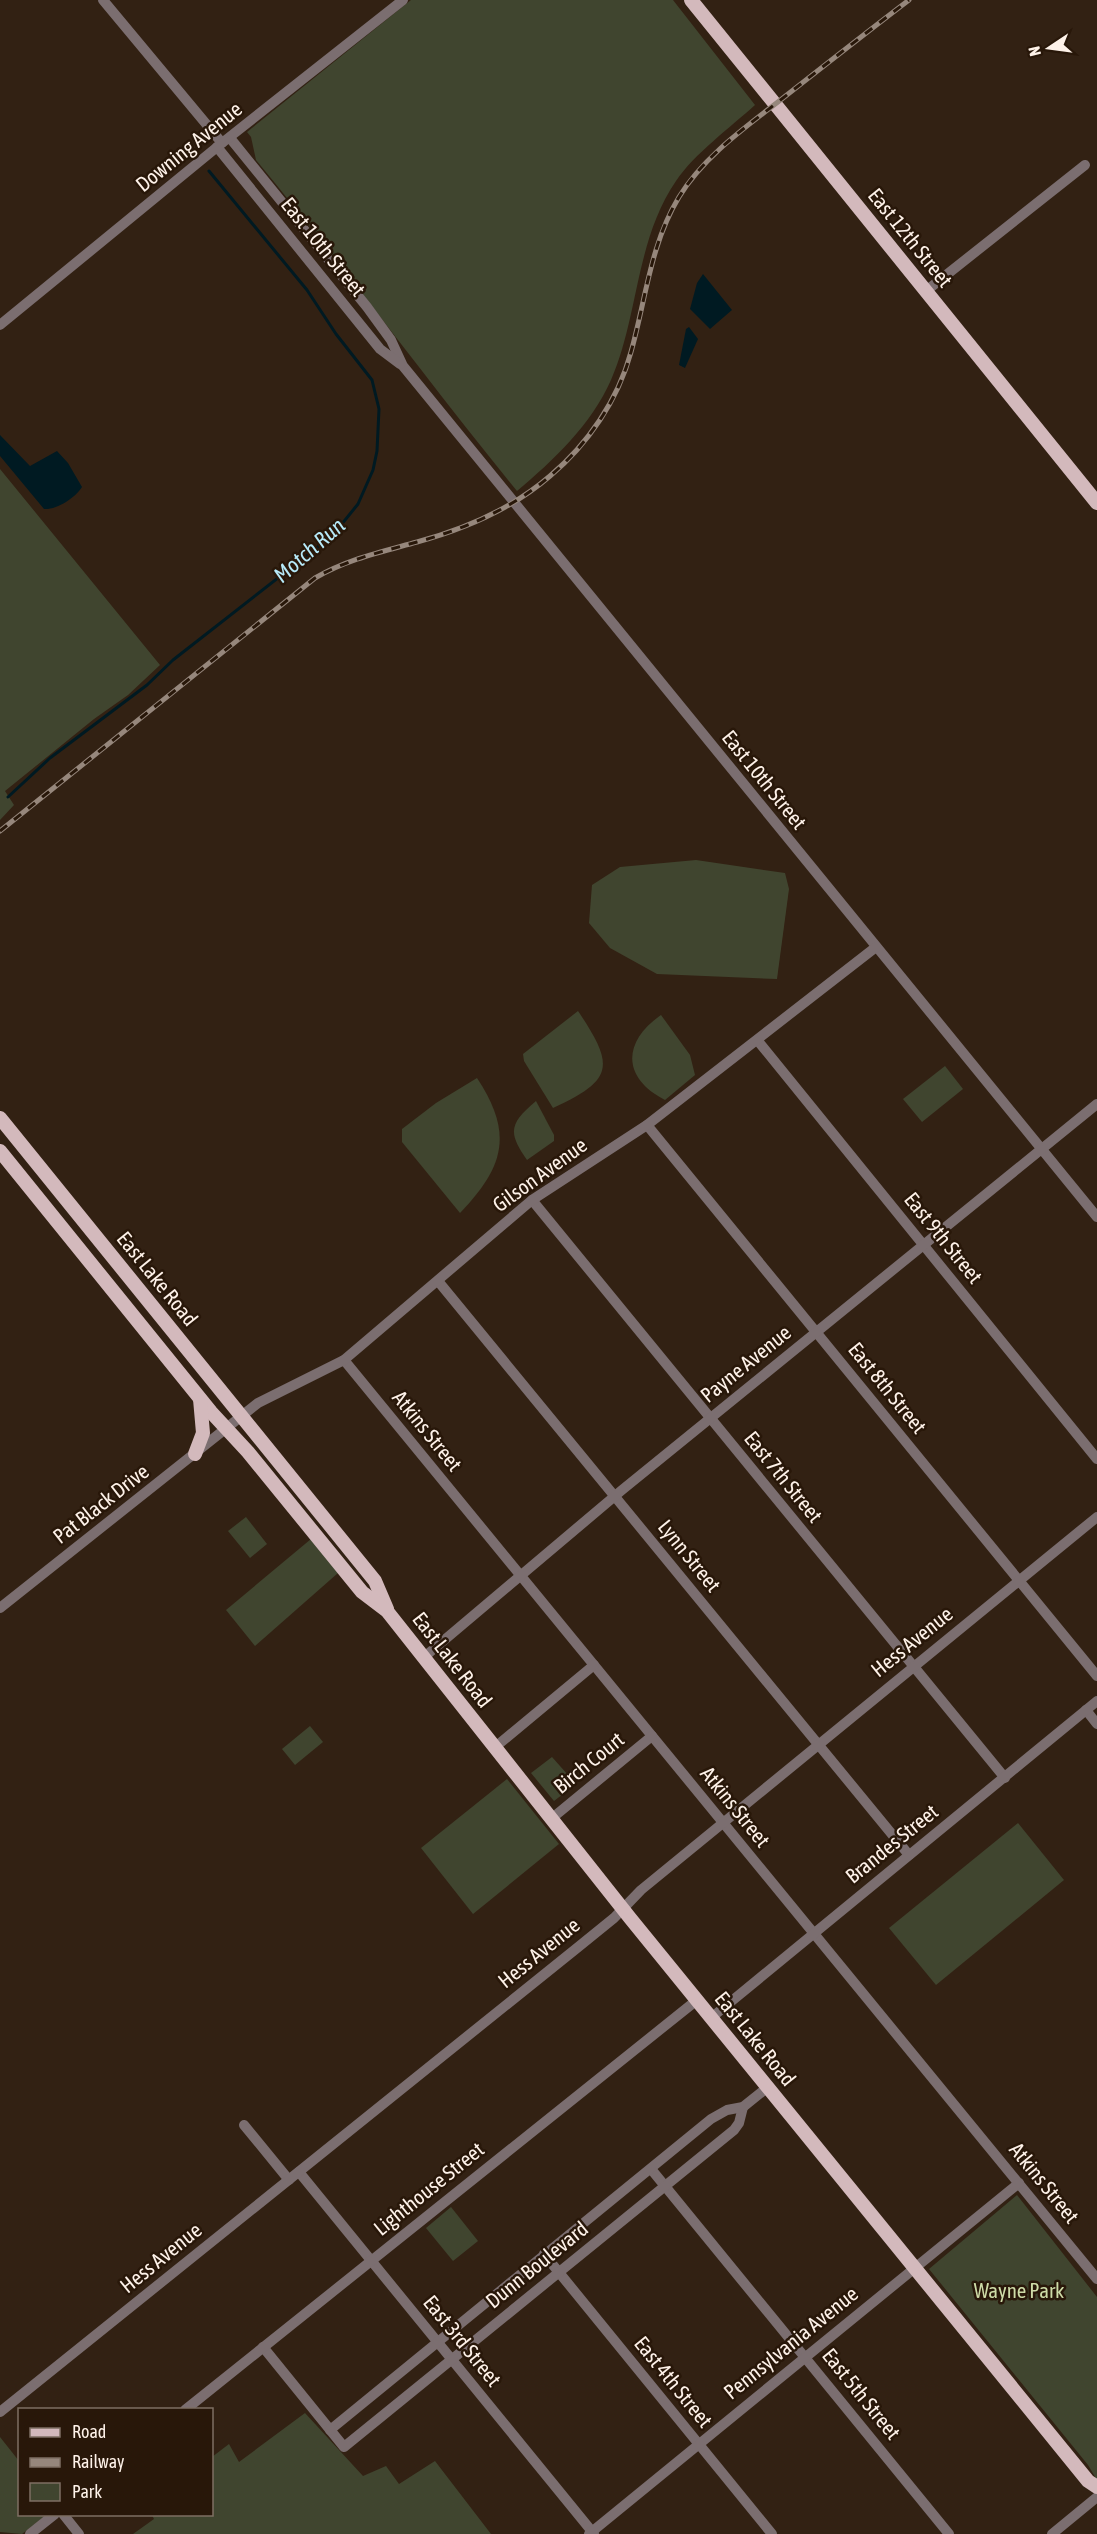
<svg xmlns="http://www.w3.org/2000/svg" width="1097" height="2534" font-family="'Asap Condensed',sans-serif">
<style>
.green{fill:#40452f}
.water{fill:#001a22}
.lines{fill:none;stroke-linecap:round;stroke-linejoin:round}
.stream{stroke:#001a22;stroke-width:3}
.minor{stroke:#7b6e70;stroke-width:10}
.major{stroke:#d3b9bc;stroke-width:14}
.rail-casing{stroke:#96877c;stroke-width:5}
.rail{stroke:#281709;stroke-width:3;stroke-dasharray:9;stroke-linecap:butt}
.labels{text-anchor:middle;stroke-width:5;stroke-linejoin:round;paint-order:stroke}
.street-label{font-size:21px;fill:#fef2e9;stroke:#281709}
.park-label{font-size:21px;fill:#cedba7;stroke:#281709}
.water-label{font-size:22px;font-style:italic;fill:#b7eaf9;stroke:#281709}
</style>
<rect width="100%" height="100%" fill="#322113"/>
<g class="green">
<path d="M 411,0 L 673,0 L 755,105 C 731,127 694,154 676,181 C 635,241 639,316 611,380 C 591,425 554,460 517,491 C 428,382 346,269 256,160 L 251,137 L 247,132 Z"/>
<polygon points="0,469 160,665 128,695 94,719 5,791 14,805 0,820"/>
<polygon points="696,860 785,873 789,889 777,979 657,974 610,948 589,923 592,885 620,867"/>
<path d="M 578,1011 C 615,1066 614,1080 553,1108 L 524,1061 L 523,1054 Z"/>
<path d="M 661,1015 L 690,1055 L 695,1075 L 665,1100 C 622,1078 622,1042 661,1015 Z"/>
<polygon points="945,1066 963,1089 922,1122 903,1099"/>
<path d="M 477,1078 C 514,1134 504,1167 460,1213 L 402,1142 L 402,1129 L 436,1103 Z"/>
<path d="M 536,1101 L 554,1135 L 554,1141 L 527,1160 C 507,1132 510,1123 536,1101 Z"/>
<polygon points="246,1517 267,1544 250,1558 228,1531"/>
<polygon points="311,1539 338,1573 255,1646 226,1610"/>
<polygon points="310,1726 323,1742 295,1765 282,1749"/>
<polygon points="552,1757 576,1784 554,1801 531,1773"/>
<polygon points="507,1779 559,1844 473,1914 421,1848"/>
<polygon points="1018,1823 1064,1880 936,1985 889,1928"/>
<polygon points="1017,2195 1097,2297 1097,2480 1088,2465 929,2269"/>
<polygon points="451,2207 478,2241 453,2261 426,2228"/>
<polygon points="305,2413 363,2476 386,2466 399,2484 435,2461 491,2534 133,2534 154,2519 152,2515 212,2514 212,2457 229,2444 239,2462"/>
<polygon points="0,2437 19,2461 20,2514 46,2515 22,2534 0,2532"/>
</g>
<g class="water">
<polygon points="703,274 732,310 710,329 690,309 697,283"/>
<polygon points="689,327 698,339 685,368 679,365 686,329"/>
<path d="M 0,435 L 30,466 L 57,451 L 68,463 L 82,487 C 75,498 57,510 44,509 L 0,456 Z"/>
</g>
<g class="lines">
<polyline class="stream" points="8,797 50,758 147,685 173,660 333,535 358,504 373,470 377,451 379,409 372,380 336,334 307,290 209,171"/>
<g class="minor">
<polyline points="103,0 222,143"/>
<polyline points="230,138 367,307 391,340 403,366 1097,1217"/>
<polyline points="217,147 380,349 400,364"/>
<polyline points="926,291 1085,165"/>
<polyline points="0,325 222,143 403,0"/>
<polyline points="758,1041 1097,1459"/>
<polyline points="647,1125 1097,1676"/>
<polyline points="532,1200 1005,1778"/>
<polyline points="438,1281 909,1855"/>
<polyline points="344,1360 1097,2279"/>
<polyline points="0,1608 258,1403 344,1360 532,1200 647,1125 876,947"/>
<polyline points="423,1658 622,1490 1097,1104"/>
<polyline points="1086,1710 1097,1724"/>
<polyline points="494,1748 594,1665"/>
<polyline points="551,1819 652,1736"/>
<polyline points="711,2018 1097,1701"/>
<polyline points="244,2125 289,2180"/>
<polyline points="651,2169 949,2534"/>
<polyline points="299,2172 594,2534"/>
<polyline points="544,2254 772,2534"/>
<polyline points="263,2347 344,2447 734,2130 739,2123 743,2107"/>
<polyline points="185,2410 697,2000"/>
<polyline points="0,2412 577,1948 614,1918 641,1890 1097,1517"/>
<polyline points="330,2430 711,2119 727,2110 743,2107 768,2087"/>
<polyline points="63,2514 79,2534"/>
<polyline points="30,2534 55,2514"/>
<polyline points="589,2534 1019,2183"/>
<polyline points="1052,2534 1097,2497"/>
</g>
<g class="major">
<polyline points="691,0 1097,503"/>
<polyline points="0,1118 375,1581 387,1609"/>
<polyline points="0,1151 211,1412 248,1452 362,1592 387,1611 630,1918 1088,2481 1097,2487"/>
<polyline points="195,1454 203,1433 200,1399"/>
</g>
<defs>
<path id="rail" d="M 0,831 L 315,578 C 348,559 381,552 417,542 C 465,529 513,508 550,476 C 588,444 618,400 631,352 C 646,299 650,245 679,197 C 704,156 746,127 783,98 C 825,65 867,32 909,0"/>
</defs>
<use href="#rail" class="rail-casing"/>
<use href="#rail" class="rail"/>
</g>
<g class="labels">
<g class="street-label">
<text transform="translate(189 147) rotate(-39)" y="7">Downing Avenue</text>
<text transform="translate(910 238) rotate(51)" y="7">East 12th Street</text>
<text transform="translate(323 247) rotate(51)" y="7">East 10th Street</text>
<text transform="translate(764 780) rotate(51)" y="7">East 10th Street</text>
<text transform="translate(540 1175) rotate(-36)" y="7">Gilson Avenue</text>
<text transform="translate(943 1238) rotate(51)" y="7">East 9th Street</text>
<text transform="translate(157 1279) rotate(51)" y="7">East Lake Road</text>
<text transform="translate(746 1364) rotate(-39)" y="7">Payne Avenue</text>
<text transform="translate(887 1388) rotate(51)" y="7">East 8th Street</text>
<text transform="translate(427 1431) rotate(51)" y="7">Atkins Street</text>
<text transform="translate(783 1477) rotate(51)" y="7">East 7th Street</text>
<text transform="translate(101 1504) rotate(-38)" y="7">Pat Black Drive</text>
<text transform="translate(689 1556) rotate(51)" y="7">Lynn Street</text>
<text transform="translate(912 1642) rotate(-39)" y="7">Hess Avenue</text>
<text transform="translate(452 1660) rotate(52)" y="7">East Lake Road</text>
<text transform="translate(589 1763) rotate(-39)" y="7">Birch Court</text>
<text transform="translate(735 1807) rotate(51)" y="7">Atkins Street</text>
<text transform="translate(892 1844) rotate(-39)" y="7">Brandes Street</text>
<text transform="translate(539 1953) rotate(-39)" y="7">Hess Avenue</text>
<text transform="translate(755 2039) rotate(51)" y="7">East Lake Road</text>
<text transform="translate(1044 2183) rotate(51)" y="7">Atkins Street</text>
<text transform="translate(429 2189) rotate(-39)" y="7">Lighthouse Street</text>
<text transform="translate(161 2258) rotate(-39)" y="7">Hess Avenue</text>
<text transform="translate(537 2265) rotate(-39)" y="7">Dunn Boulevard</text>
<text transform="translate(462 2341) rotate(51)" y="7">East 3rd Street</text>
<text transform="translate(791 2343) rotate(-39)" y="7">Pennsylvania Avenue</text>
<text transform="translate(673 2382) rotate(51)" y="7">East 4th Street</text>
<text transform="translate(861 2394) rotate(51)" y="7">East 5th Street</text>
</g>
<g class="park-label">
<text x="1019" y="2298">Wayne Park</text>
</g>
<g class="water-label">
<text transform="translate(309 550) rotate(-41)" y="8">Motch Run</text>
</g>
</g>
<rect x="18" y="2408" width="195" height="108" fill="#281709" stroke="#7e6f63" stroke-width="1.5"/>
<rect x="30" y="2428" width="30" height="9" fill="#d3b9bc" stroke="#7e6f63" stroke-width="1.5"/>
<text x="72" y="2438" font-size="18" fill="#fef2e9">Road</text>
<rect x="30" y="2458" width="30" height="9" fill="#96877c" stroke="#7e6f63" stroke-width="1.5"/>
<text x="72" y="2468" font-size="18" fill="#fef2e9">Railway</text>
<rect x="30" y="2483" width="30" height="18" fill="#40452f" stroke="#7e6f63" stroke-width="1.5"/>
<text x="72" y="2498" font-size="18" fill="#fef2e9">Park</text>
<g transform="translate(1049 48) rotate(257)" stroke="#281709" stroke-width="4.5" paint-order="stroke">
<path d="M0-4.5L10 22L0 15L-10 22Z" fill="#fef2e9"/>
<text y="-9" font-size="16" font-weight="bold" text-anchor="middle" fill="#fef2e9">N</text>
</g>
</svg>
